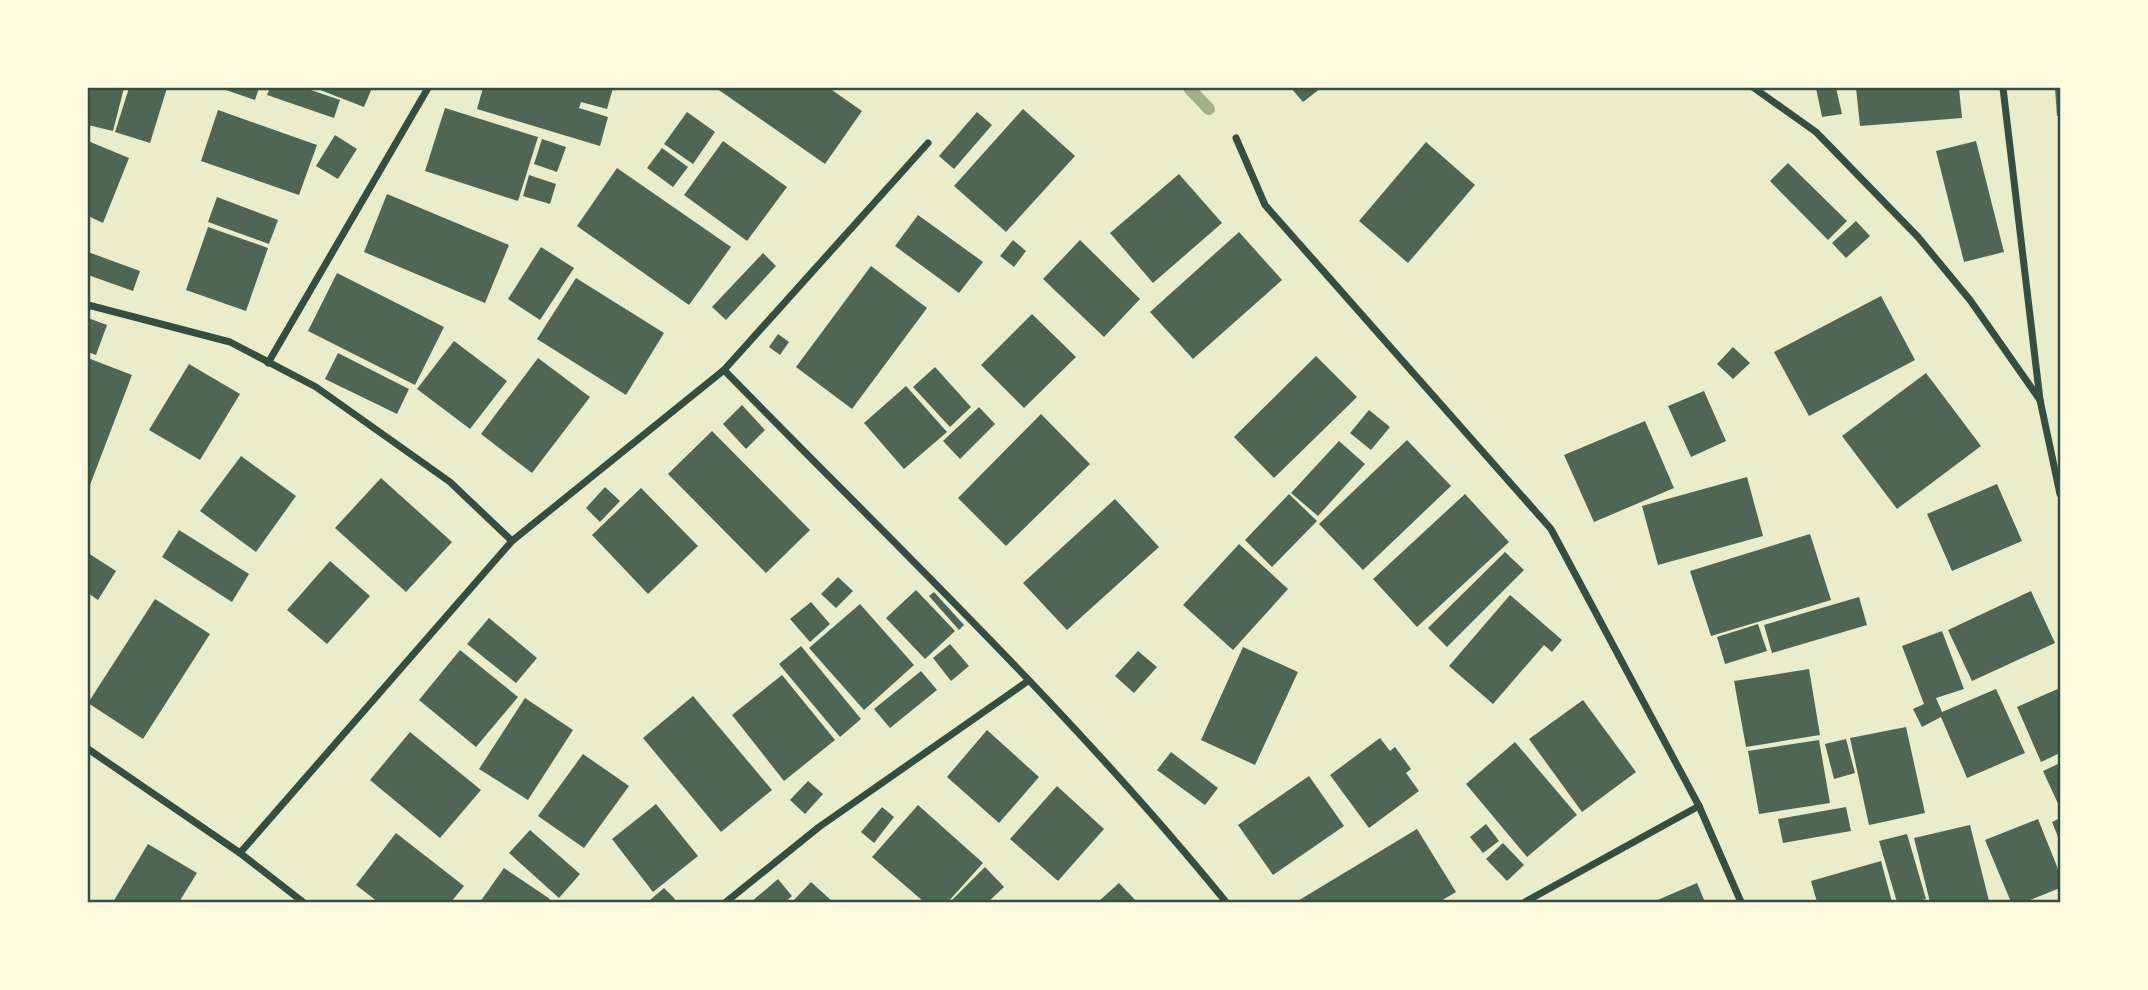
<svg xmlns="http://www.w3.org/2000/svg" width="2148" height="990" font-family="Poppins,sans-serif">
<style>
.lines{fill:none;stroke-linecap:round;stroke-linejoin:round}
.stream{stroke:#a3b18a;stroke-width:12}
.building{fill:#4f6655}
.minor{stroke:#344e41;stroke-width:7}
.neatline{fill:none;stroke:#344e41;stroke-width:2.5}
</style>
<rect width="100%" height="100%" fill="#e9edc9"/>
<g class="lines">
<polyline class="stream" points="1189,88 1209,109"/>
</g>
<g class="building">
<polygon points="88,88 124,88 113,131 88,125"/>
<polygon points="129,88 167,88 150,143 115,132"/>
<polygon points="220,88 259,88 255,100"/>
<polygon points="270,88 305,88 340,100 334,118 267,95"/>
<polygon points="315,88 372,88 364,107"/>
<polygon points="483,88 613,88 607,109 581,102 579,108 608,117 600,146 477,109"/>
<polygon points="716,88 829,88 862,111 825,164"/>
<polygon points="1291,88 1321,88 1303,102"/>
<polygon points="1816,88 1836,88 1842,114 1822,117"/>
<polygon points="1856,88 1959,88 1962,118 1860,126"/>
<polygon points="2055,88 2060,88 2060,116 2057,116"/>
<polygon points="445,108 538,137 518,201 425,171"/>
<polygon points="1023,109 1075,156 1006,232 954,186"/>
<polygon points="218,110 317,145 299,195 201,161"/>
<polygon points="687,112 715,132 693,164 664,144"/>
<polygon points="977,112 992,125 954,169 939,156"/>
<polygon points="335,135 357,149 338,179 316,166"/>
<polygon points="542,139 566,147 557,172 534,164"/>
<polygon points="88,141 129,158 103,223 88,216"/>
<polygon points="723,141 787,187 747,241 684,195"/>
<polygon points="1976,141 2004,252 1964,262 1936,151"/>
<polygon points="1426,142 1475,185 1408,263 1359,221"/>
<polygon points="662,148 688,167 673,187 647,168"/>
<polygon points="1788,163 1847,221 1828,240 1770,181"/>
<polygon points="617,168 731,247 689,305 577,226"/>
<polygon points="1179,174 1222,223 1153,283 1110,233"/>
<polygon points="529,175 556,184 550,204 523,196"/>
<polygon points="387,194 509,245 485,303 364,252"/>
<polygon points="217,197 278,220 269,244 208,222"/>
<polygon points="918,215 983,262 959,293 895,246"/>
<polygon points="1856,221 1870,236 1846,258 1832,243"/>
<polygon points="208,227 268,248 246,311 186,290"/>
<polygon points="1239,232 1282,280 1193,359 1150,312"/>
<polygon points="1013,240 1026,251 1014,267 1000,256"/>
<polygon points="1080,240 1140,299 1104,337 1043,279"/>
<polygon points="541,247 574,268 540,320 508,299"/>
<polygon points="88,252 140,271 133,291 88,275"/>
<polygon points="763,253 776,266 726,320 712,307"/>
<polygon points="871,266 927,308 852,409 796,367"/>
<polygon points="337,273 444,327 415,385 308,331"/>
<polygon points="576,278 664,333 626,395 537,339"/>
<polygon points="1881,296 1915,360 1809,416 1774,352"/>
<polygon points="1032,314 1076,357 1024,408 981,365"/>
<polygon points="88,318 107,325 96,355 88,352"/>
<polygon points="778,334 789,342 780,355 769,347"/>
<polygon points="454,341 507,381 470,429 417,389"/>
<polygon points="1733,347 1750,363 1733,379 1717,364"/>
<polygon points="338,353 409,389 397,414 325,379"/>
<polygon points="1316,356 1357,397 1274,478 1234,437"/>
<polygon points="88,358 132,375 90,485 88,484"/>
<polygon points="538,358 590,397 532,473 481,434"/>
<polygon points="189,364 240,394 200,460 149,430"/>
<polygon points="935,367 971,407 950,427 913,387"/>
<polygon points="1926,373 1981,446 1897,509 1842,436"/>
<polygon points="906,386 947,432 904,469 864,423"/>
<polygon points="1704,391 1726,441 1691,457 1668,406"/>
<polygon points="742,405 765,430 746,449 723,424"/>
<polygon points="979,407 995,424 960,459 943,441"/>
<polygon points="1369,410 1390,427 1371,450 1350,433"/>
<polygon points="1041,414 1090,464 1006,546 958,498"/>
<polygon points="1645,421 1674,488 1594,522 1564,455"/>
<polygon points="712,431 810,530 766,573 668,474"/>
<polygon points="1407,440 1451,486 1363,570 1319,524"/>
<polygon points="1339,441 1365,464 1318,516 1291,493"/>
<polygon points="241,456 296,496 256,552 200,511"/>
<polygon points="1747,477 1763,536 1658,565 1642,506"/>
<polygon points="381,478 452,542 406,592 335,528"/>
<polygon points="1997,484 2022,541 1952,571 1927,514"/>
<polygon points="605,487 620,501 600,522 586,508"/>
<polygon points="641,488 698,546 648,594 592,535"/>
<polygon points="1289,494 1317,521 1272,567 1245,540"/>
<polygon points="1465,494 1509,542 1417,627 1373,579"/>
<polygon points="1115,499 1159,547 1067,630 1023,583"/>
<polygon points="179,530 249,574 232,602 162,557"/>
<polygon points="1810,534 1831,600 1711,636 1690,571"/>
<polygon points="1239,544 1288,589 1233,650 1183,605"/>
<polygon points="1505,552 1524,570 1447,647 1428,628"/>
<polygon points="88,553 116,571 98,600 88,593"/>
<polygon points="330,561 370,596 327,644 287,610"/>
<polygon points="838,577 853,591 836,608 821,594"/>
<polygon points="916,590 955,631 925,659 886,618"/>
<polygon points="2031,591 2055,643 1972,681 1948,630"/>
<polygon points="934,592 964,625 959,630 929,596"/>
<polygon points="1510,595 1562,640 1552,652 1544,645 1493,704 1449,666"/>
<polygon points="1859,597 1867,625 1772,653 1764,625"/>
<polygon points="155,599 210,634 143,739 88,703"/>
<polygon points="811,602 830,624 810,642 790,619"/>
<polygon points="860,604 914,665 864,710 809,648"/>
<polygon points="489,618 537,658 516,683 467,644"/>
<polygon points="1758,624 1767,651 1725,664 1717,637"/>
<polygon points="1942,631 1964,689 1936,698 1942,712 1996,689 2025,753 1967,778 1941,717 1922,727 1913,709 1924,704 1902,646"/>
<polygon points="950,644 969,666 951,681 933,658"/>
<polygon points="801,646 861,719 840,737 779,664"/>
<polygon points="1243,647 1298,672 1255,765 1201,740"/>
<polygon points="460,650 518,697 476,747 419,700"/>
<polygon points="1138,651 1157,667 1134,693 1115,676"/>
<polygon points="1809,669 1820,735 1746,747 1734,681"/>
<polygon points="921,671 937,690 890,728 874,709"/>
<polygon points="782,675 835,740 784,781 732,715"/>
<polygon points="2060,688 2060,753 2041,762 2017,707"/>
<polygon points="693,696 772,790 721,832 643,738"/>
<polygon points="525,698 573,730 528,800 479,769"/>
<polygon points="1583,700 1636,772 1582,812 1529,739"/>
<polygon points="1906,727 1925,813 1869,825 1850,738"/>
<polygon points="987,730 1039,777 999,823 947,777"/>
<polygon points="410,732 481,790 440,838 370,780"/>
<polygon points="1380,738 1390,751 1395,747 1411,769 1406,773 1419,791 1369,828 1330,775"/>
<polygon points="1846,739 1855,773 1834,779 1825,744"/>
<polygon points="1819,740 1830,803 1759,814 1748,751"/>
<polygon points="1515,742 1577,815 1527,857 1466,784"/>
<polygon points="1171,752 1218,788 1205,805 1157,770"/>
<polygon points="583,754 629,786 584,848 538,816"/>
<polygon points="2060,763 2060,808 2043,771"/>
<polygon points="1309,776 1344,826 1273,875 1238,825"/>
<polygon points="808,781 823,794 805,814 790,800"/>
<polygon points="1057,786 1104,829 1058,881 1010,839"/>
<polygon points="656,804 698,856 653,892 612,839"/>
<polygon points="918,805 983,863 948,902 924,902 872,857"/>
<polygon points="882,807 894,817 874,843 861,832"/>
<polygon points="1846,807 1851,831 1783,843 1778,819"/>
<polygon points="2060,818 2060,842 2052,822"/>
<polygon points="2038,819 2060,874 2060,888 2025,902 2011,902 1985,840"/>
<polygon points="1486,824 1499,841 1483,853 1470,837"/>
<polygon points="1970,825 1989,901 1930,902 1914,838"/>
<polygon points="1417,829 1456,892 1439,902 1296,902"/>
<polygon points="530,830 580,874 559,898 509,853"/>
<polygon points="396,833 464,886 451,902 378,902 356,885"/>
<polygon points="1907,834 1926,899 1914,902 1897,902 1879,841"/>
<polygon points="1503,843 1524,865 1507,881 1486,859"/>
<polygon points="148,844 197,873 179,902 113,902"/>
<polygon points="1881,861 1892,902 1817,902 1811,881"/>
<polygon points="985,867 1004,887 988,902 950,902"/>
<polygon points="504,868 550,899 548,902 480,902"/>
<polygon points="778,879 792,896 785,902 751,902"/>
<polygon points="811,882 833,902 792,902"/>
<polygon points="1119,883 1137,902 1098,902"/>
<polygon points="1697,883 1705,902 1653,902"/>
<polygon points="664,888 675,899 671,902 653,902 650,900"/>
</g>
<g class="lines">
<g class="minor">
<polyline points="1754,88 1816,132 1918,237 1970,300 2040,400"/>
<polyline points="2003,88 2040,400 2060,494"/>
<polyline points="1236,138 1265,205 1551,529 1699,806 1741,902"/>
<polyline points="88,305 230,342 316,387 450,482 512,541"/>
<polyline points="268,363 428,88"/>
<path d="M 724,370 C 894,544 1073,714 1226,902"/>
<polyline points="88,749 240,853 303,902"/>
<polyline points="240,853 512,541 724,370 928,143"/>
<polyline points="726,902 819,827 1028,681"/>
<polyline points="1525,902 1699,806"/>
</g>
</g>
<rect width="2148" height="990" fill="none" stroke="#fefae0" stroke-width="178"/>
<rect x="89" y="89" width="1970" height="812" class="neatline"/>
</svg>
